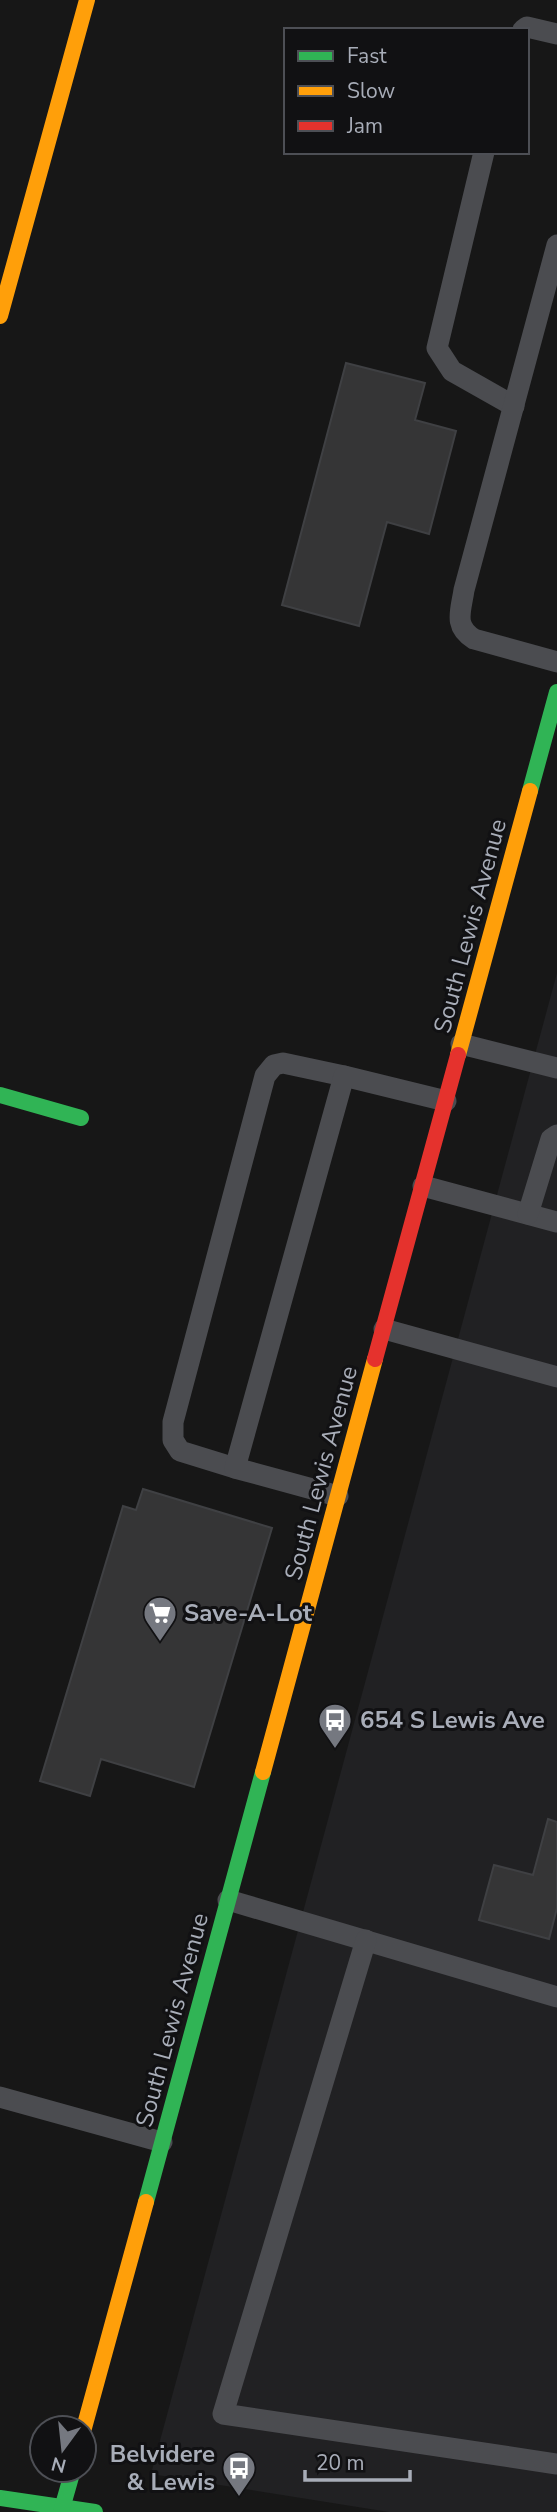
<svg xmlns="http://www.w3.org/2000/svg" width="557" height="2512" font-family="'Nunito Sans',sans-serif">
<style>
.built{fill:#212123}
.building{fill:#353536;stroke:#3f4043;stroke-width:2}
.lines{fill:none;stroke-linecap:round;stroke-linejoin:round}
.lane{stroke:#4b4c50;stroke-width:21}
.fast{stroke:#30b455;stroke-width:16}
.slow{stroke:#ff9f0a;stroke-width:16}
.jam{stroke:#e5322d;stroke-width:16}
.labels{text-anchor:middle;stroke-width:6;stroke-linejoin:round;paint-order:stroke}
.street-label{font-size:24px;fill:#a8adb8;stroke:#111113}
.poi-label{font-size:24px;font-weight:bold;fill:#a8adb8;stroke:#111113;text-anchor:start}
</style>
<rect width="100%" height="100%" fill="#171717"/>
<polygon class="built" points="557,973 557,2512 389,2512 151,2474"/>
<g class="building">
<polygon points="346,363 425,383 415,420 456,431 429,534 387,522 359,626 282,605"/>
<polygon points="143,1489 272,1528 194,1787 101,1759 90,1796 40,1781 123,1506 136,1510"/>
<polygon points="548,1819 557,1822 557,1908 549,1939 479,1920 494,1865 533,1875"/>
</g>
<g class="lines">
<g class="lane">
<polyline points="523,30 527,27 557,34"/>
<polyline points="484,152 437,348 452,371 514,406"/>
<path d="M 557,245 L 464,590 C 461,611 453,626 474,639 L 557,662"/>
<polyline points="461,1044 557,1068"/>
<polyline points="423,1186 557,1222"/>
<polyline points="528,1214 551,1139 557,1135"/>
<polyline points="384,1329 557,1377"/>
<polyline points="235,1468 180,1451 173,1440 173,1422 265,1076 274,1065 283,1063 344,1076"/>
<polyline points="338,1496 235,1468 344,1076 446,1101"/>
<polyline points="228,1900 557,1997"/>
<polyline points="366,1940 223,2414 557,2464"/>
<polyline points="0,2097 162,2142"/>
</g>
<g class="fast">
<polyline points="530,791 557,692"/>
<polyline points="0,1095 81,1118"/>
<polyline points="146,2202 263,1772"/>
<polyline points="0,2498 95,2512"/>
<polyline points="61,2512 73,2470"/>
</g>
<g class="slow">
<polyline points="0,316 87,0"/>
<polyline points="458,1055 530,791"/>
<polyline points="263,1772 375,1359"/>
<polyline points="84,2428 146,2202"/>
</g>
<polyline class="jam" points="375,1359 458,1055"/>
</g>
<defs>
<symbol id="supermarket-pin" viewBox="-11 -11 22 30"><path d="M0 17L-7.5 6A9.5 9.5 0 1 1 7.5 6Z" fill="#757880" stroke="#111113"/><path d="M-6-5.5h2.5l.6 2H6L4.5 2H-2.5L-4.4-4H-6ZM-1.5 3.2a1.3 1.3 0 1 0 .1 0ZM3 3.2a1.3 1.3 0 1 0 .1 0Z" fill="#fff"/></symbol>
<symbol id="bus-pin" viewBox="-11 -11 22 30"><path d="M0 17L-7.5 6A9.5 9.5 0 1 1 7.5 6Z" fill="#757880" stroke="#111113"/><path d="M-5-6H5V4H4V6H2V4H-2V6H-4V4H-5ZM-3.5-4V0h7V-4ZM-3.5 1.2v1.5H-2V1.2ZM2 1.2v1.5H3.5V1.2Z" fill="#fff"/></symbol>
</defs>
<g fill-rule="evenodd">
<use href="#supermarket-pin" x="141" y="1594" width="38" height="52"/>
<use href="#bus-pin" x="316" y="1701" width="38" height="52"/>
<use href="#bus-pin" x="220" y="2449" width="38" height="52"/>
</g>
<g class="labels">
<g class="street-label">
<text transform="translate(470 926) rotate(-75)" y="8">South Lewis Avenue</text>
<text transform="translate(321 1473) rotate(-75)" y="8">South Lewis Avenue</text>
<text transform="translate(172 2020) rotate(-75)" y="8">South Lewis Avenue</text>
</g>
<g class="poi-label">
<text x="184" y="1621">Save-A-Lot</text>
<text x="360" y="1728">654 S Lewis Ave</text>
<text x="215" y="2462" text-anchor="end">Belvidere<tspan x="215" dy="28">&amp; Lewis</tspan></text>
</g>
</g>
<rect x="284" y="28" width="245" height="126" fill="#111113" stroke="#4d4f55" stroke-width="2"/>
<rect x="298" y="51" width="35" height="10" fill="#30b455" stroke="#4d4f55" stroke-width="2"/>
<text x="347" y="63" font-size="21" fill="#a8adb8">Fast</text>
<rect x="298" y="86" width="35" height="10" fill="#ff9f0a" stroke="#4d4f55" stroke-width="2"/>
<text x="347" y="98" font-size="21" fill="#a8adb8">Slow</text>
<rect x="298" y="121" width="35" height="10" fill="#e5322d" stroke="#4d4f55" stroke-width="2"/>
<text x="347" y="133" font-size="21" fill="#a8adb8">Jam</text>
<g transform="translate(63 2449) rotate(195)"><circle r="33" fill="#111113" stroke="#4d4f55" stroke-width="2"/>
<path d="M0-5L12 26L0 18L-12 26Z" fill="#757880"/>
<text y="-10" font-size="19" font-weight="bold" text-anchor="middle" fill="#a8adb8">N</text>
</g>
<path d="M305 2470v10h105v-10" fill="none" stroke="#a8adb8" stroke-width="3.5"/>
<text x="316" y="2470" font-size="21" fill="#a8adb8" stroke="#111113" stroke-width="5" paint-order="stroke">20 m</text>
</svg>
